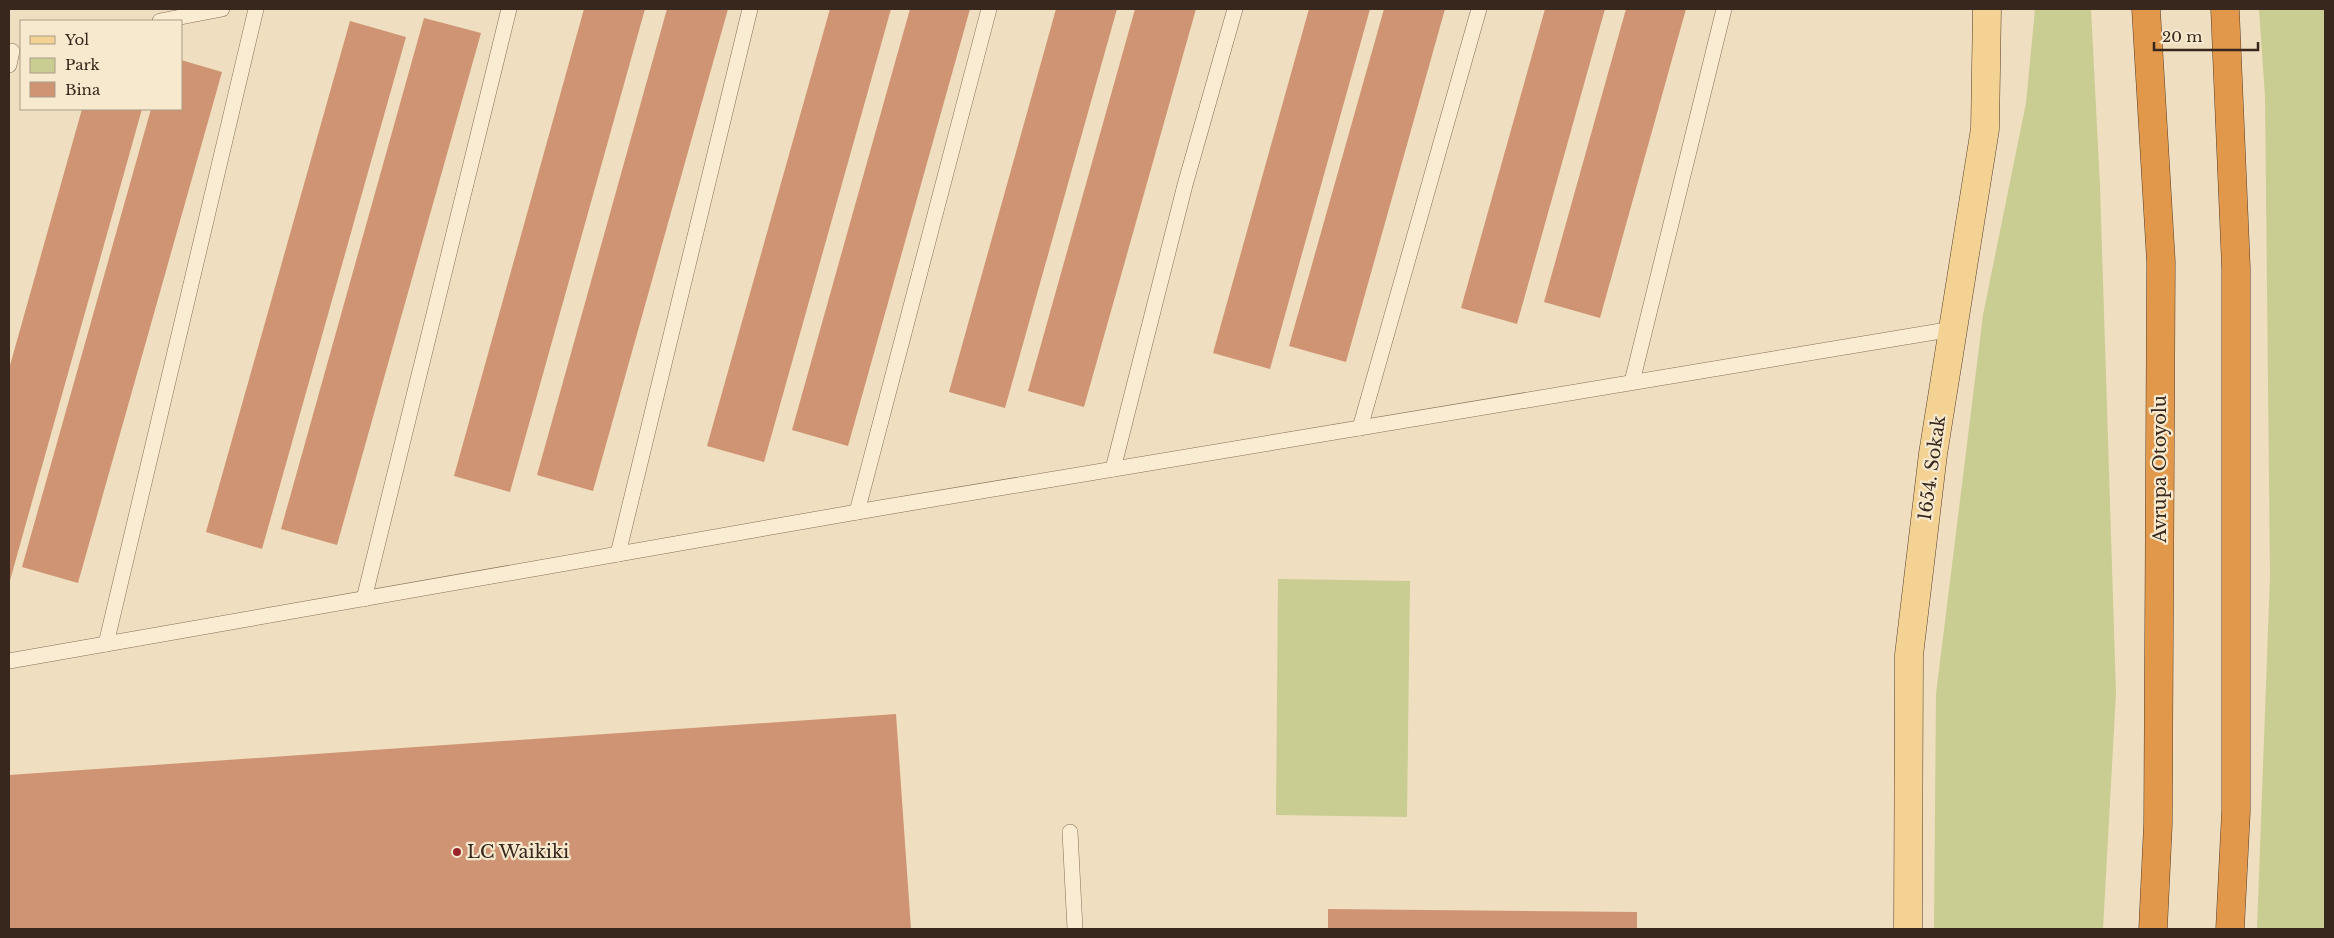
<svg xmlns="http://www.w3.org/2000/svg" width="2334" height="938" font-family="'Libre Baskerville',serif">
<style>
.green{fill:#c9cd92}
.building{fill:#cf9473}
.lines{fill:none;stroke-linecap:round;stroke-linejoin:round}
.lane-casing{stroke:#886e57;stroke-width:16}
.primary-casing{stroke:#553d2b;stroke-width:29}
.highway-casing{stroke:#553d2b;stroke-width:29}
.lane{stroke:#faecd2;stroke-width:15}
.primary{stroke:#f4d294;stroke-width:28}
.highway{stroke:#e2984b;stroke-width:28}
.poi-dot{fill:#99252b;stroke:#f6e9ce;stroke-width:2}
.labels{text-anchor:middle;stroke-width:4.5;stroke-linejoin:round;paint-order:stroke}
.street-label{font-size:18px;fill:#37271c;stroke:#f6e9ce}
.poi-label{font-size:18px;fill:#37271c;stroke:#f6e9ce;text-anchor:start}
</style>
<rect width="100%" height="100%" fill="#efdebf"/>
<g class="green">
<polygon points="2035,9 2091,9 2100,186 2116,693 2103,929 1934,929 1936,694 1983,315 2026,103"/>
<polygon points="2259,9 2325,9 2325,929 2257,929 2270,576 2265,97"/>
<polygon points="1278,579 1410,581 1407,817 1276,815"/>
</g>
<g class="building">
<polygon points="584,9 645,9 510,492 454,476"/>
<polygon points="667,9 728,9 593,491 537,475"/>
<polygon points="830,9 891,9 764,462 707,446"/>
<polygon points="910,9 970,9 848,446 792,430"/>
<polygon points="1056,9 1117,9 1005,408 949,392"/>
<polygon points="1135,9 1196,9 1084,407 1028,391"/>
<polygon points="1309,9 1370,9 1270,369 1213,353"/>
<polygon points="1384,9 1445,9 1346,362 1289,346"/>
<polygon points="1545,9 1605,9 1517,324 1461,308"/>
<polygon points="1626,9 1686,9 1600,318 1544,302"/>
<polygon points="424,18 481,33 337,545 281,529"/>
<polygon points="350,21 406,37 262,549 206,532"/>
<polygon points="181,60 222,72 78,583 22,567 151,109 181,109"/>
<polygon points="82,109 142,109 9,584 9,369"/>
<polygon points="896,714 911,929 9,929 9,775"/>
<polygon points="1328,909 1637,912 1637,929 1328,929"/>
</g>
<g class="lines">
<defs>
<g id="lane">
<polyline points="160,21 222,9"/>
<polyline points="9,65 12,51"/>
<polyline points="1632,382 1724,9"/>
<polyline points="1360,428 1479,9"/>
<polyline points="1113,469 1185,185 1235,9"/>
<polyline points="857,512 989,9"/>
<polyline points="618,554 750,9"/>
<polyline points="364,599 509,9"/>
<polyline points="106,644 256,9"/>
<polyline points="9,661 880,508 1953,329"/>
<polyline points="1070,832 1075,929"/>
</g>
<polyline id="primary" points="1908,929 1909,655 1933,454 1985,129 1987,9"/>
<g id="highway">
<polyline points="2146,9 2161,262 2158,824 2153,929"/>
<polyline points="2225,9 2236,268 2236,811 2230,929"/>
</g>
</defs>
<use href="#lane" class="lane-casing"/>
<use href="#primary" class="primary-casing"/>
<use href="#highway" class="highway-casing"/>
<use href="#lane" class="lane"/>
<use href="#primary" class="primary"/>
<use href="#highway" class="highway"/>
</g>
<circle class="poi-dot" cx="457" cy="852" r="5"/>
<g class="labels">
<g class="street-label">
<text transform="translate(1932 468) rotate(-82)" y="6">1654. Sokak</text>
<text transform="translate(2160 469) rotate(-90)" y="6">Avrupa Otoyolu</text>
</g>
<g class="poi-label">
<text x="467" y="858">LC Waikiki</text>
</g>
</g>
<rect width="2334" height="938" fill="none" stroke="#37271c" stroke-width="20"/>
<rect x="20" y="20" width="162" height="90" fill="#f6e9ce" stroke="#aa9b87"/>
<rect x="30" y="36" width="25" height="8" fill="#f4d294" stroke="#aa9b87"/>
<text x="65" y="45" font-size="15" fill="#37271c">Yol</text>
<rect x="30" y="58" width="25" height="15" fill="#c9cd92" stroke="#aa9b87"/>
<text x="65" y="70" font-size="15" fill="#37271c">Park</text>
<rect x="30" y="82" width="25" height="15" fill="#cf9473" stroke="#aa9b87"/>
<text x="65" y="95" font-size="15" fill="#37271c">Bina</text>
<path d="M2154 42v8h104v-8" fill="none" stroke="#37271c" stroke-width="2.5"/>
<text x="2162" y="42" font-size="15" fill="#37271c" stroke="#f6e9ce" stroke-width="4" paint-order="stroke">20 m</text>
</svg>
